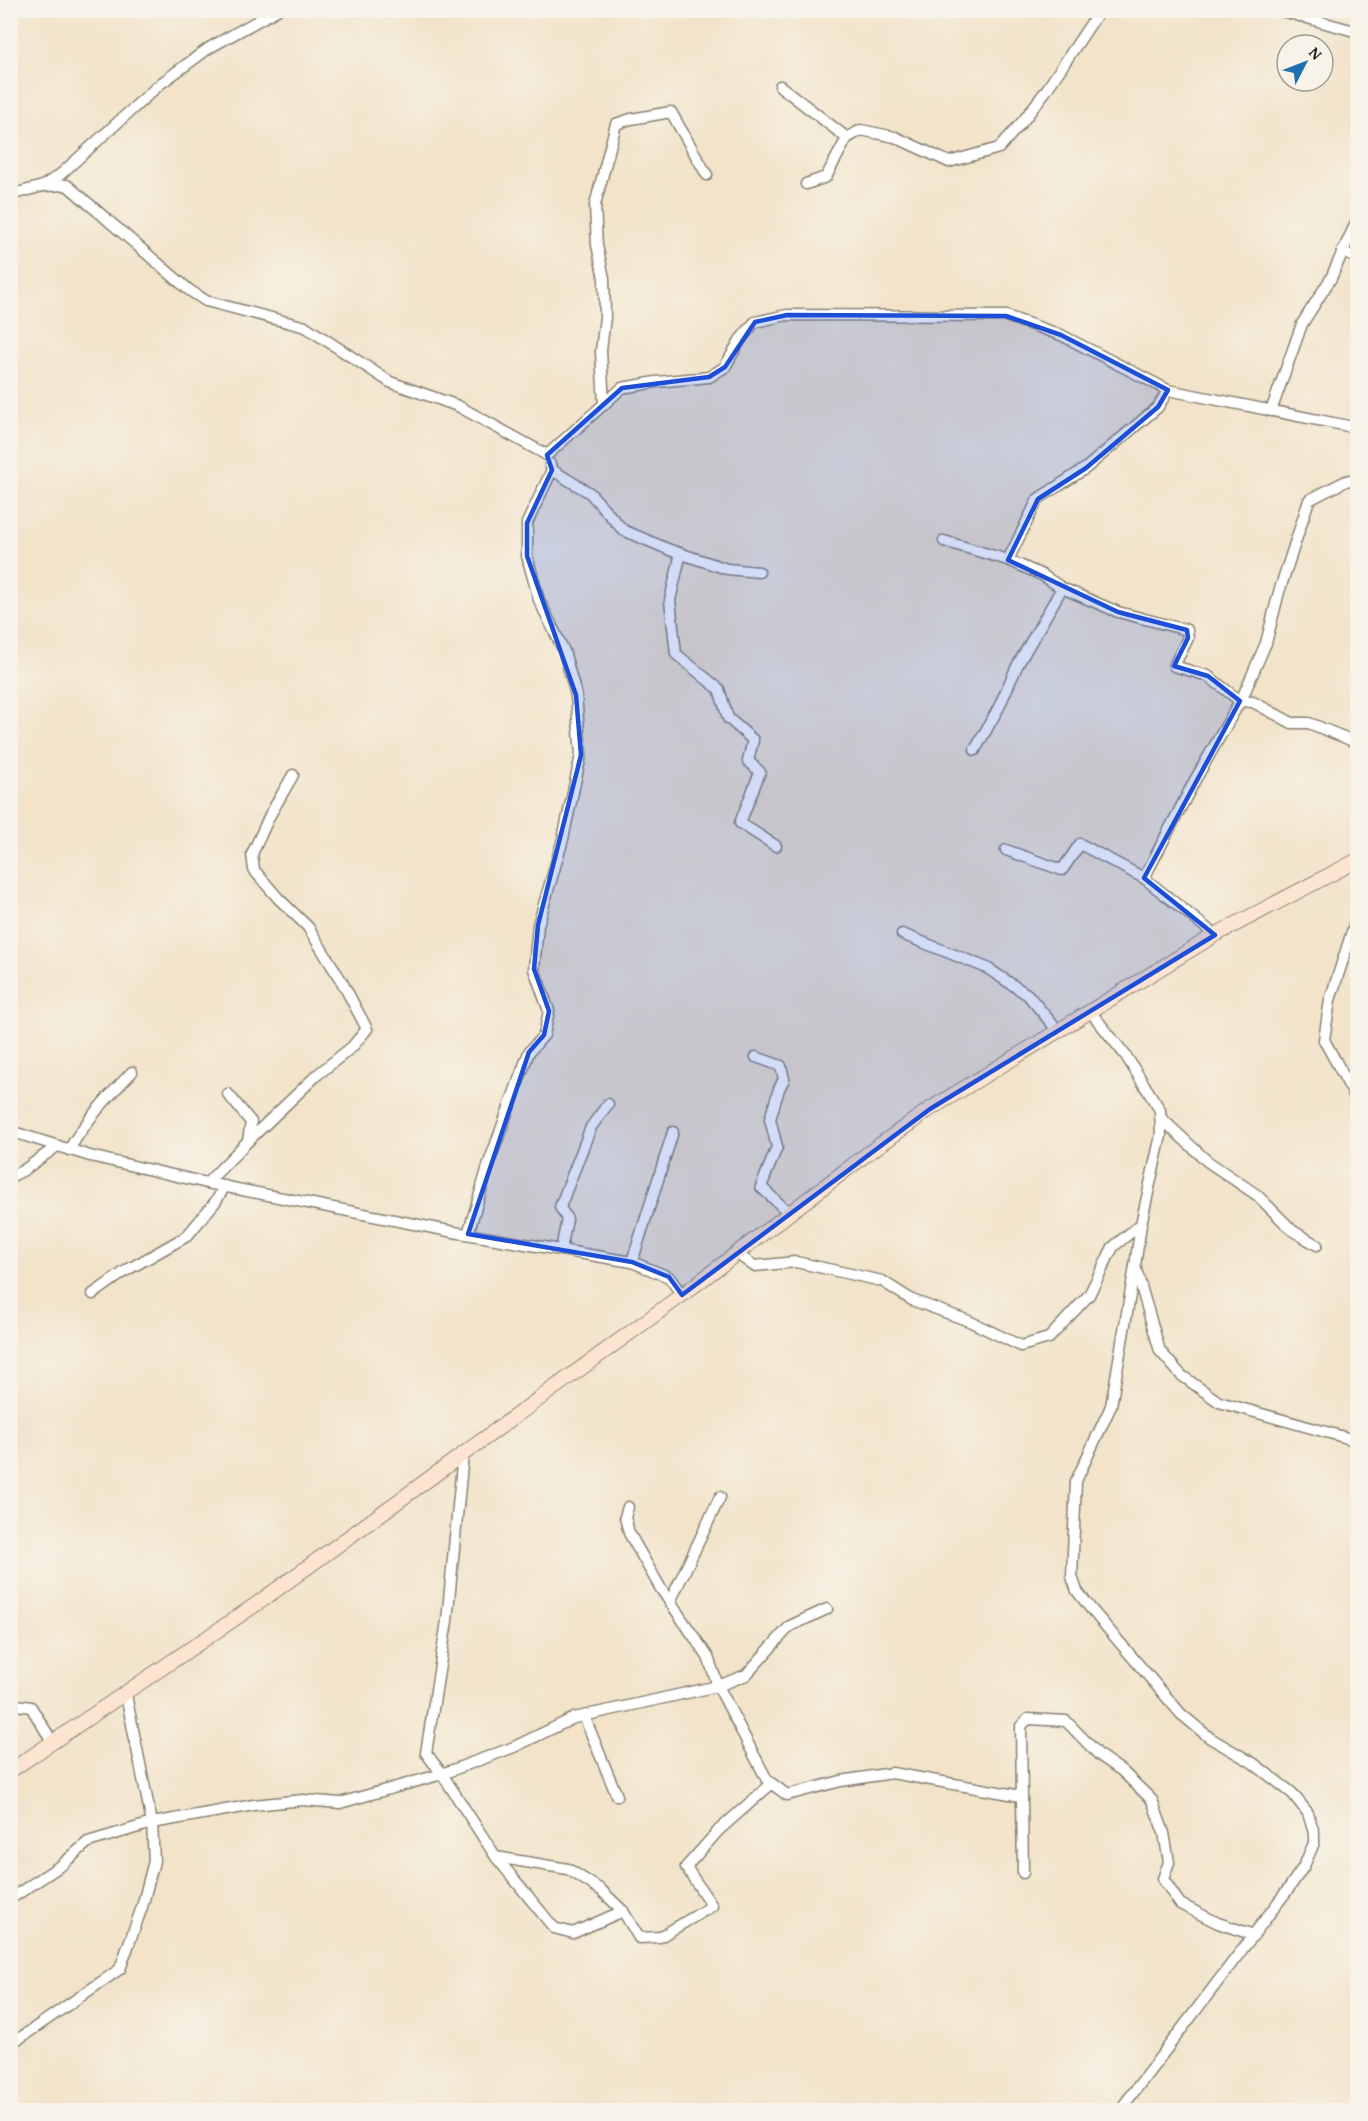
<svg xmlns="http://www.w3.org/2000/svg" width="1368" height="2121" font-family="'Gentium Book Plus',serif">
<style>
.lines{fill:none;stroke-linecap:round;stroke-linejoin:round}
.street-casing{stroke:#878072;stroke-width:13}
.secondary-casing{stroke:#878072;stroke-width:16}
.street{stroke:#fff;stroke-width:10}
.secondary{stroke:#fde4d1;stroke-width:14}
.marked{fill:#1d4ed8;fill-opacity:0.2;stroke:#1d4ed8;stroke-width:4.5;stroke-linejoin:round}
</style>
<rect width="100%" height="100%" fill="#f7f3e8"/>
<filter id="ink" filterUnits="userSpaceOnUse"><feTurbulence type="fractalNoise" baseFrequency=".0167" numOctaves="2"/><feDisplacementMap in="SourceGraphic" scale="12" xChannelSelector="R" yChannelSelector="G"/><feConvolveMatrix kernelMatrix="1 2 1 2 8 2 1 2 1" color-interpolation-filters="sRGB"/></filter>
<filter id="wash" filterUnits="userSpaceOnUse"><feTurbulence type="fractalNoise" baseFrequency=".008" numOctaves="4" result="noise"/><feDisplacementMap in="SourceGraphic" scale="24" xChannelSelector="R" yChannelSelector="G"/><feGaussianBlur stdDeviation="1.35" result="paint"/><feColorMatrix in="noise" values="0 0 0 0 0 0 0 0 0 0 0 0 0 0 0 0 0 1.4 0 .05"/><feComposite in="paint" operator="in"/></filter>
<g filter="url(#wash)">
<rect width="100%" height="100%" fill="#f2e3c9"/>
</g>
<g filter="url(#ink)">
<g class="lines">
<defs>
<g id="street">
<polyline points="1278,10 1358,32"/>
<polyline points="780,86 847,138 826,177 806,184"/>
<polyline points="847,138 861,130 895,137 949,162 999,148 1023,121 1045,92 1100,10"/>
<polyline points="43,186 67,185 189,290 206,301 306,327 390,382 458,406 547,455 622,388 656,382 709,377 725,367 740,340 755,322 787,315 1006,316 1061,335 1168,390 1358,428"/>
<polyline points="10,195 43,186 61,174 160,84 209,48 277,10"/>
<polyline points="1342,252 1358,258"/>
<polyline points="604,405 601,351 605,317 604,278 597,245 595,205 616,124 631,119 671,112 707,175"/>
<polyline points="1271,411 1302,324 1331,278 1358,218"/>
<polyline points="550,464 552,470 590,493 623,530 670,550 727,569 759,572"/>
<polyline points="944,541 1008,560 1042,575 1062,588 1118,612 1187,630 1188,638 1174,666 1208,676 1240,701 1253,702 1292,723 1309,723 1358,743"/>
<polyline points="681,553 670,600 676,654 719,689 728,718 753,740 748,761 760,772 740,823 776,846"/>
<polyline points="1008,560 1038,499 1086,468 1158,407 1168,390"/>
<polyline points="975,750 999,707 1017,666 1062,588"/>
<polyline points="1006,850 1062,870 1080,844 1144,878"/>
<polyline points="1358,913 1330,1000 1324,1040 1358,1102"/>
<polyline points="902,934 987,968 1028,995 1058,1031"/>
<polyline points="1215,935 1144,878 1195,780 1243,696 1266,643 1279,592 1309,500 1346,481 1358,478"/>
<polyline points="756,1057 781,1066 784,1079 779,1089 770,1119 777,1147 761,1187 789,1213"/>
<polyline points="1161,1118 1207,1161 1257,1195 1293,1231 1317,1245"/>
<polyline points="10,1131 90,1156 207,1183 454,1232 632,1262 669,1277 682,1295"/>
<polyline points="248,1141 317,1075 352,1047 367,1029 342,982 308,927 278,898 254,870 252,854 270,815 293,775"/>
<path d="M 69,1150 C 86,1120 108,1097 132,1072"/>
<polyline points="10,1177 24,1170 56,1147"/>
<polyline points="207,1183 248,1141 251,1122 228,1094"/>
<polyline points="1141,1224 1135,1266 1160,1351 1181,1375 1219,1402 1358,1441"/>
<polyline points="468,1234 489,1163 529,1052 544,1035 549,1011 534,969 538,925 563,839 581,755 576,695 564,651 539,600 527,556 527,523 552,470"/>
<polyline points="561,1250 567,1219 560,1207 591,1127 608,1104"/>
<polyline points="736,1253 754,1266 796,1262 882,1281 912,1300 969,1321 1021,1346 1049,1338 1089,1295 1113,1247 1141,1224 1161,1135 1160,1110 1126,1056 1090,1011"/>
<polyline points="632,1262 673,1132"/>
<polyline points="93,1294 127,1270 187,1236 216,1201 225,1186"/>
<polyline points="463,1454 447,1621 426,1753 442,1774 496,1857 568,1869 601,1890 623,1911 639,1938 660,1937 712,1906 686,1867 719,1830 771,1784"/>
<polyline points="628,1507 625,1517 629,1533 661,1589 708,1657 718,1686 746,1675 790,1626 827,1609"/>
<polyline points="670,1602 720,1497"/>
<polyline points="10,1704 31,1707 53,1743"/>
<polyline points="584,1716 617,1796"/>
<polyline points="496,1857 554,1928 573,1933 623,1911"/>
<polyline points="1023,1873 1021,1726 1028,1719 1066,1721 1099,1755 1122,1771 1152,1800 1164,1833 1169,1862 1163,1879 1180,1904 1218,1923 1254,1935"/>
<polyline points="10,1899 63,1864 88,1842 152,1823 254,1805 303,1800 340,1803 442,1774 514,1747 574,1718 718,1686 767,1780 787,1795 841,1781 892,1773 1021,1796"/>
<polyline points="10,2041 20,2038 120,1969 142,1907 154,1861 152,1823 126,1695"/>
<polyline points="1120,2110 1289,1888 1304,1866 1314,1843 1314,1833 1308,1813 1292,1793 1253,1763 1210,1738 1181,1714 1091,1609 1077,1591 1072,1577 1076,1481 1111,1406 1135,1266"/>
</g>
<polyline id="secondary" points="10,1771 258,1603 682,1295 867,1154 930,1109 1215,935 1358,860"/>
</defs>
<use href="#street" class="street-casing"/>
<use href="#secondary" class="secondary-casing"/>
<use href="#street" class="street"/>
<use href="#secondary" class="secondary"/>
</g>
</g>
<path class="marked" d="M 787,315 L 1006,316 L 1061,335 L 1168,390 L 1158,407 L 1086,468 L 1038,499 L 1008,560 L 1118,612 L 1187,630 L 1188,638 L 1174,666 L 1208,676 L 1240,701 L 1144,878 L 1215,935 L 930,1109 L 682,1295 L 669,1277 L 632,1262 L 468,1234 L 529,1052 L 544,1035 L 549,1011 L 534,969 L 538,925 L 581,755 L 576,695 L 527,556 L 527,523 L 552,470 L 547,455 L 622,388 L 709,377 L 725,367 L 755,322 Z"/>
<rect width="1368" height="2121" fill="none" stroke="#f7f3e8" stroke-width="36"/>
<g transform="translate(1305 63) rotate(48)"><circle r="28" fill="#f7f3e8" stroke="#9f9d96" stroke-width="1.5"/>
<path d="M0-4.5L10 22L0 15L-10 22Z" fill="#1f6fb2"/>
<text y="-9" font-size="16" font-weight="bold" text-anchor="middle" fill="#1c1c1c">N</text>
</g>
</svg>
